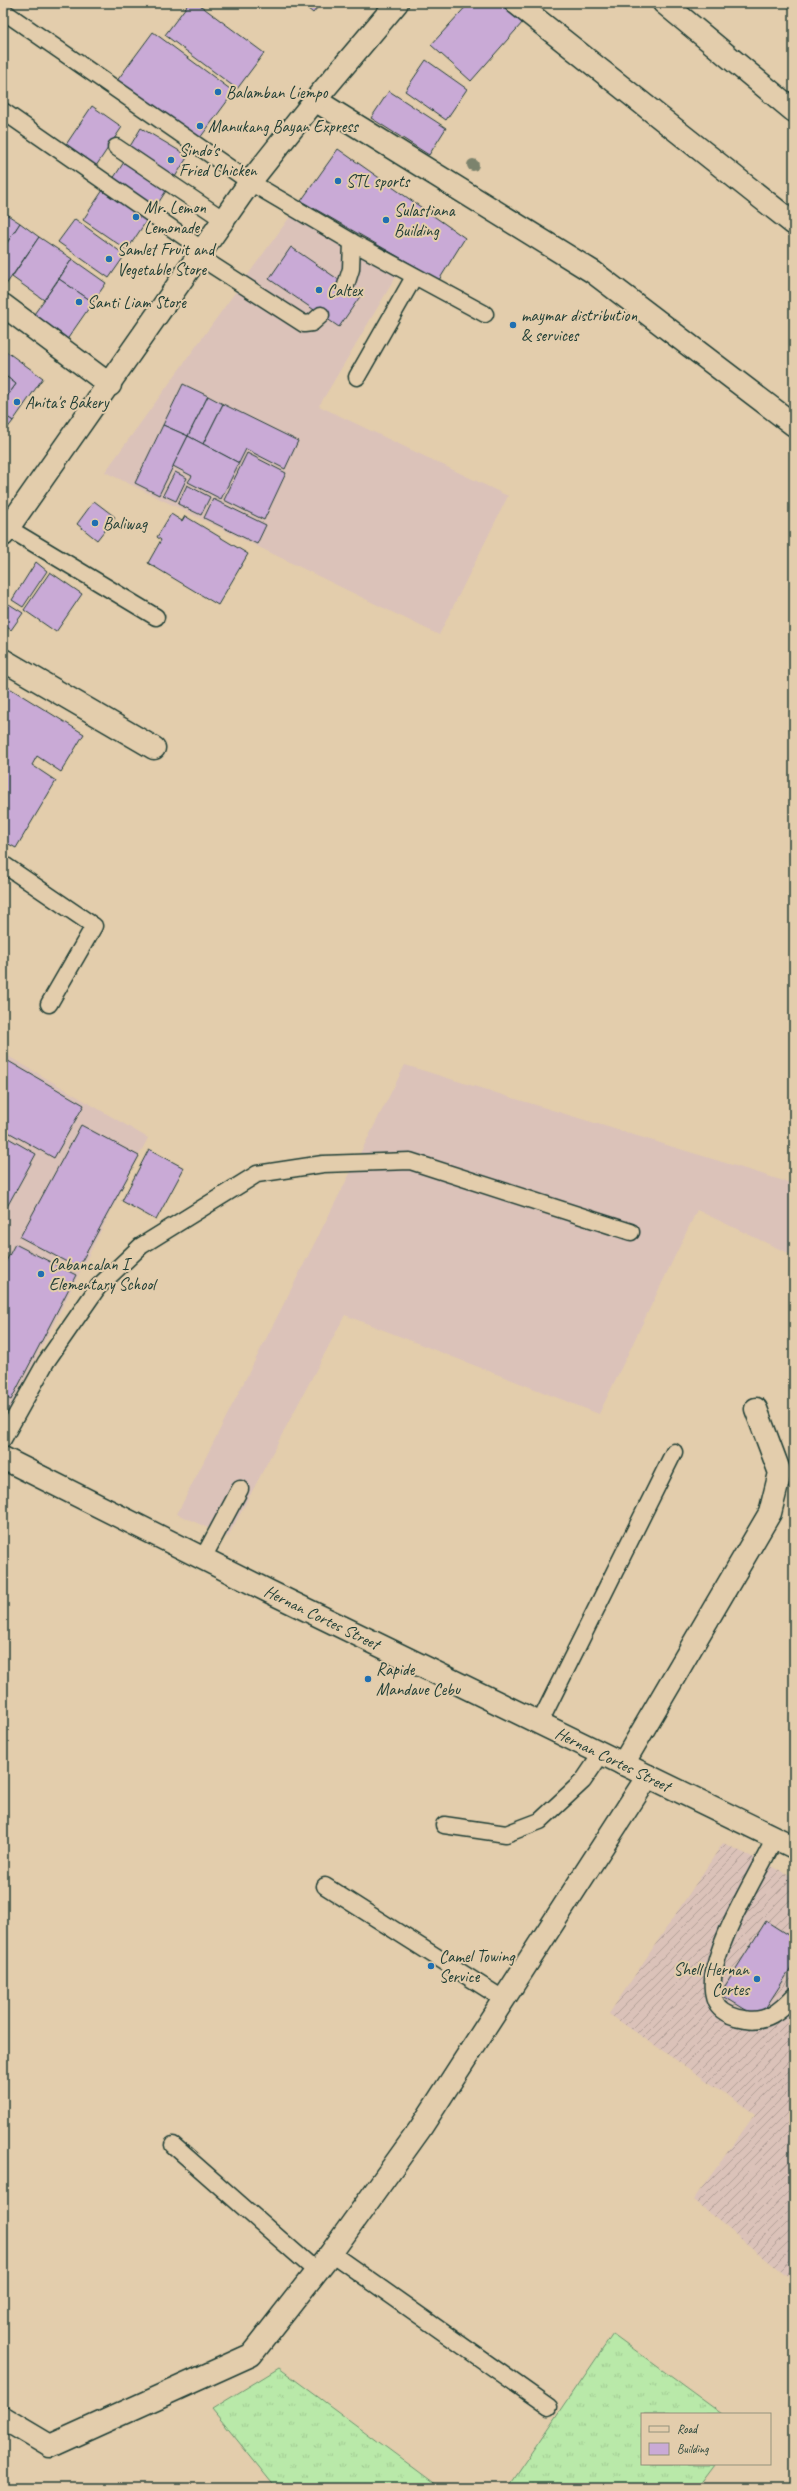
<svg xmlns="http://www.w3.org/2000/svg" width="797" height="2491" font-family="Caveat,sans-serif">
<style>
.built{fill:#dbc2b9}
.industrial{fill:url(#industrial-furrows)}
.grass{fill:url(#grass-tufts);stroke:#6c936e}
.building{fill:#c9aad6;stroke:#1f3d34}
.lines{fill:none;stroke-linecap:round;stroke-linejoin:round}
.service-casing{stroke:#1f3d34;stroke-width:19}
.minor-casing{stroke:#1f3d34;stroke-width:25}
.secondary-casing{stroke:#1f3d34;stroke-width:25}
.service{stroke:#e3cdac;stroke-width:16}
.minor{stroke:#e3cdac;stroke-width:22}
.secondary{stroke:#e3cdac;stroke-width:22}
.tree{fill:#7c836d}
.poi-dot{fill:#1f6fb2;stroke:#e3cdac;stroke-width:1.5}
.labels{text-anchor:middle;stroke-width:4;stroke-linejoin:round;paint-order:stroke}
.poi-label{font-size:17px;fill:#1f3d34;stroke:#e3cdac;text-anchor:start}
.street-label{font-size:17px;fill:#1f3d34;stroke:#e3cdac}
</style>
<defs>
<pattern id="industrial-furrows" width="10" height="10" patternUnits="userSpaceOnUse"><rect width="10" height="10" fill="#dbc2b9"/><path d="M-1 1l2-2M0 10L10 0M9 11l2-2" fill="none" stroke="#b19f97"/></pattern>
<pattern id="grass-tufts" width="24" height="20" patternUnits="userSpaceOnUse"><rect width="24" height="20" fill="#b9e9a9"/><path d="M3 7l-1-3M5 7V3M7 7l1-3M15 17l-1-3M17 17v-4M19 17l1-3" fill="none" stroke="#9fc992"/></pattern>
</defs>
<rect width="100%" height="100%" fill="#e3cdac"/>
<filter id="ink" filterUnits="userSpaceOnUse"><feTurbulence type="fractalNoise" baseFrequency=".025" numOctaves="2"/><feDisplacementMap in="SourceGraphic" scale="8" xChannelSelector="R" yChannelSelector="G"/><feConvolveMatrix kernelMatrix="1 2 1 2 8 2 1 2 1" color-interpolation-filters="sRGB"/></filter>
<g filter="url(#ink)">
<g class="built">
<polygon points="300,203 404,263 319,406 508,496 439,635 105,472"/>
<polygon points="3,1053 148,1138 9,1412 3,1409"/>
<polygon points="405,1065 794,1184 794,1256 697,1210 599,1414 345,1315 228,1537 177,1514"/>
</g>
<polygon class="industrial" points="723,1843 794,1877 794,2282 693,2200 755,2114 609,2014"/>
<g class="grass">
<polygon points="613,2334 722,2414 642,2414 642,2464 715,2464 697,2488 508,2488"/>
<polygon points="279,2368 441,2488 276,2488 212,2409"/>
</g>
<g class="building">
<polygon points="189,3 197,3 264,53 237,89 165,35"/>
<polygon points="301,3 321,3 313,13"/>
<polygon points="469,3 502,3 523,22 471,81 431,45"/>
<polygon points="153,32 234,92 197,142 116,82"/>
<polygon points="426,60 467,89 446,120 405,91"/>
<polygon points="389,91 446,128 429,155 371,118"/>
<polygon points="92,106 122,127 96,166 65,146"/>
<polygon points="141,128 188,156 175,177 129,148"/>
<polygon points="338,149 465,238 439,280 301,201"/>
<polygon points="124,162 166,191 153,211 111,182"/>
<polygon points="105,187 149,217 127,250 83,220"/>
<polygon points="3,212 20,223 3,249"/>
<polygon points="75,219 125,255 109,278 58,242"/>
<polygon points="20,223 39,237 3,289 3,249"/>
<polygon points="39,237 72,259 44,300 12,277"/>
<polygon points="291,247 361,295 339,327 269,279"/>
<polygon points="72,259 106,283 93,302 59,279"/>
<polygon points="59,279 93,302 66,341 32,317"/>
<polygon points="7,352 43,378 13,421 3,414 3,402 16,384 3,374 3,359"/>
<polygon points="3,374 16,384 3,402"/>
<polygon points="183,384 208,396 188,436 163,425"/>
<polygon points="208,396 223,404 203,444 188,436"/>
<polygon points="223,404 298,441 285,469 246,449 239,463 203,444"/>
<polygon points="3,414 13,421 3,434"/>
<polygon points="163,425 188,436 159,495 135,483"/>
<polygon points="188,436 239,463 221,499 188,482 192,476 173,466"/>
<polygon points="247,453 286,473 264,520 224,500"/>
<polygon points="175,472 187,478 176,501 163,495"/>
<polygon points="187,485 210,497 201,515 178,504"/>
<polygon points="213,499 266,525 257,544 204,518"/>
<polygon points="94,501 115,517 97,540 77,524"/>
<polygon points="171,514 182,521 185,516 248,554 218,605 148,563 161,540 157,537"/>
<polygon points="36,562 47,571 23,607 12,600"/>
<polygon points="50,572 82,594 56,632 24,610"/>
<polygon points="9,604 23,613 11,630 3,624 3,613"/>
<polygon points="3,684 84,734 61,772 37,756 32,765 56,781 16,848 3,841"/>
<polygon points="3,1058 84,1105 54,1158 3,1129"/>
<polygon points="81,1125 139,1156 78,1268 20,1237"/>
<polygon points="3,1135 36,1154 3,1214"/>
<polygon points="149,1149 184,1168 156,1220 122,1201"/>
<polygon points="15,1244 76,1275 11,1400 3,1396 3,1267"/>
<polygon points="766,1921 794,1939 794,1964 759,2018 720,1994"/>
</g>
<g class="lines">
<defs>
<g id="service">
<polyline points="3,11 250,182 352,242 485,314"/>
<polyline points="3,111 203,250"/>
<polyline points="116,147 224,220"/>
<polyline points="198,256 304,324 312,323 321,315"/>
<polyline points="346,285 351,269 352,242"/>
<polyline points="357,377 414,277"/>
<polyline points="8,528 156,617"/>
<polyline points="3,864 94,926 49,1004"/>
<polyline points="3,1439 46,1362 98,1287 141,1246 257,1174 323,1164 410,1161 631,1232"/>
<polyline points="203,1558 240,1489"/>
<polyline points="539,1724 674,1452"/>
<polyline points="444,1825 506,1834 540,1821 583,1781 602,1753"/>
<path d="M 775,1838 C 757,1875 724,1928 715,1967 C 712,1978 711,1997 718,2006 C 724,2014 736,2018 745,2019 C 766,2023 780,2011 794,1996"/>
<polyline points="325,1886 503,1999"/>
<polyline points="173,2145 316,2271"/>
<polyline points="331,2253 549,2407"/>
</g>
<g id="minor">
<polyline points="516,3 794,224"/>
<polyline points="664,3 794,111"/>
<polyline points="315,100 593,272 794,425"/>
<polyline points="3,305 110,385"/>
<polyline points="3,660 154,748"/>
<polyline points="623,1764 770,1513 780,1473 756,1409"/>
<polyline points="3,2418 50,2446 251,2355 331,2253 420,2129 648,1776"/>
</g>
<g id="secondary">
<polyline points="3,535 250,182 315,100 397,3"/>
<polyline points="3,1458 270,1592 794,1847"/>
</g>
</defs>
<use href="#service" class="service-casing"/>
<use href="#minor" class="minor-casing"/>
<use href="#secondary" class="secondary-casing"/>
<use href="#service" class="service"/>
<use href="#minor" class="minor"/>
<use href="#secondary" class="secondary"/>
</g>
<circle class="tree" cx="473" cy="165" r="6"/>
</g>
<g class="poi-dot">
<circle cx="218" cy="92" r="4"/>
<circle cx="200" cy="126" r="4"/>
<circle cx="171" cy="160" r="4"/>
<circle cx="338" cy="181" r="4"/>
<circle cx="136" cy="217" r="4"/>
<circle cx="386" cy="220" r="4"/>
<circle cx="109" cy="259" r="4"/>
<circle cx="319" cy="290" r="4"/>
<circle cx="79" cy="302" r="4"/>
<circle cx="513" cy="325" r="4"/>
<circle cx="17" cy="402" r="4"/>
<circle cx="95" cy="523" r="4"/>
<circle cx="41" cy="1274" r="4"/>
<circle cx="368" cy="1679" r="4"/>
<circle cx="431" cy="1966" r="4"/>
<circle cx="757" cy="1979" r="4"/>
</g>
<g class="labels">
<g class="poi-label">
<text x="226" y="98">Balamban Liempo</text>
<text x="208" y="132">Manukang Bayan Express</text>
<text x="179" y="156">Sindo's<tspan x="179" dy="20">Fried Chicken</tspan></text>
<text x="346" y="187">STL sports</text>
<text x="144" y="213">Mr. Lemon<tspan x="144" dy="20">Lemonade</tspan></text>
<text x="394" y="216">Sulastiana<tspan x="394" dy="20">Building</tspan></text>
<text x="117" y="255">Samlet Fruit and<tspan x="117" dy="20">Vegetable Store</tspan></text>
<text x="327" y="296">Caltex</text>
<text x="87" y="308">Santi Liam Store</text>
<text x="521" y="321">maymar distribution<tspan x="521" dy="20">&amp; services</tspan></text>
<text x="25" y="408">Anita's Bakery</text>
<text x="103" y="529">Baliwag</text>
<text x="49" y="1270">Cabancalan I<tspan x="49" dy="20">Elementary School</tspan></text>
<text x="376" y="1675">Rapide<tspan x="376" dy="20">Mandaue Cebu</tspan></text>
<text x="439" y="1962">Camel Towing<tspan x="439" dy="20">Service</tspan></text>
<text x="749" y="1975" text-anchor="end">Shell Hernan<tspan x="749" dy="20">Cortes</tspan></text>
</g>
<g class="street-label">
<text transform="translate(322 1617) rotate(26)" y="6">Hernan Cortes Street</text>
<text transform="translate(613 1759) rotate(26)" y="6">Hernan Cortes Street</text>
</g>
</g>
<rect width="797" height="2491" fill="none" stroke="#e3cdac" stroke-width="16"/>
<rect x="8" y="8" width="781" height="2475" fill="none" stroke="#1f3d34" stroke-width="1.5" filter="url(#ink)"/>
<rect x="641" y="2413" width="130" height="52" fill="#e3cdac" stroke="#95937c"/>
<rect x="649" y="2426" width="20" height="6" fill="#e3cdac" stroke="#95937c"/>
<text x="677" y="2433" font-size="12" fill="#1f3d34">Road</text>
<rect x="649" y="2443" width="20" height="12" fill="#c9aad6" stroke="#95937c"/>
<text x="677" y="2453" font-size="12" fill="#1f3d34">Building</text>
</svg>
